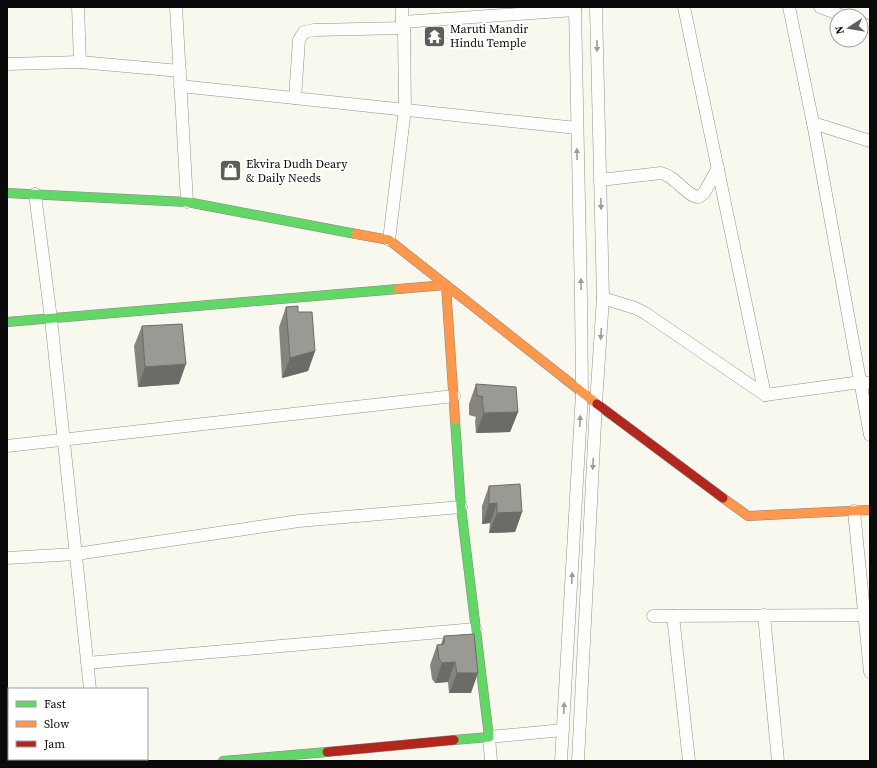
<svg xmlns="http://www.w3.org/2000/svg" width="877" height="768" font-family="'Source Serif 4',serif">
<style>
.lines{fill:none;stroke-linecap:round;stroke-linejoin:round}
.street-casing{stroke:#92918d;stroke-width:13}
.fast-casing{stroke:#888883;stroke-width:10}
.slow-casing{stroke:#888883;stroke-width:10}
.jam-casing{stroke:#888883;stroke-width:10}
.street{stroke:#fefefc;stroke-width:12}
.fast{stroke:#63d668;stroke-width:9}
.slow{stroke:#ff974d;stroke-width:9}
.jam{stroke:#b3261e;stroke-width:9}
.wall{fill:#85847f}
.shaded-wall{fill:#6c6b68}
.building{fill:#9b9994;stroke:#6c6b68}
.oneway{fill:#9c9c9b}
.labels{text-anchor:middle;stroke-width:4;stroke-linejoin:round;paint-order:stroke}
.poi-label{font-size:12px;fill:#0a0a0a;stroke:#fff;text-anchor:start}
</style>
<rect width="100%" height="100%" fill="#f9f8ee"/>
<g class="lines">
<defs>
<g id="street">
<polyline points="78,7 80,62"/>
<polyline points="176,7 187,202"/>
<polyline points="684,7 765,395 861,382 870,383"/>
<polyline points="789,7 813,123 870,435"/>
<polyline points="820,7 843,16"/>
<polyline points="402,22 575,10"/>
<polyline points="861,23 870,27"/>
<polyline points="7,64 80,62 180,71"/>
<polyline points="180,86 577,128"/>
<polyline points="295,98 299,40 304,32 314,30 404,28"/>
<polyline points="813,123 870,141"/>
<path d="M 600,180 L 661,173 C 677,177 687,197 699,197 L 704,193 L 718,168"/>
<polyline points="35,194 51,319 90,689"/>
<polyline points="389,240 405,109 404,28 402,22 402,7"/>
<polyline points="603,298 635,308 645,313 765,395"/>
<polyline points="7,446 454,396"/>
<polyline points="854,511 870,672"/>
<polyline points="7,558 76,554 299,521 461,507"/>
<polyline points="764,615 778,761"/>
<polyline points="653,616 864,615"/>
<polyline points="673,616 689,761"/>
<polyline points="87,663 475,629"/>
<polyline points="97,759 98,761"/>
<polyline points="491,761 489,737 563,730"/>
<polyline points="561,761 582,393 581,299 575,7"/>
<polyline points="578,761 596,403 603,298 596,7"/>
</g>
<g id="fast">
<polyline points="7,193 187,202 356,234"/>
<polyline points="7,322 398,289"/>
<polyline points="454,740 489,737 461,507 455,420"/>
<polyline points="223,761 327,752"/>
</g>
<g id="slow">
<polyline points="356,234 389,240 597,404"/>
<polyline points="398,289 446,285 455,420"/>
<polyline points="723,498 748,516 870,510"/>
</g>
<g id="jam">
<polyline points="597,404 723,498"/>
<polyline points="327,752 454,740"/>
</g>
</defs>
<use href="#street" class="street-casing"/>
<use href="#fast" class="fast-casing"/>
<use href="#slow" class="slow-casing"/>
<use href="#jam" class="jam-casing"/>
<use href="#street" class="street"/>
<use href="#fast" class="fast"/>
<use href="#slow" class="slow"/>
<use href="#jam" class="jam"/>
</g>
<g class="wall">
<polygon points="286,307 298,312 315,351 308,371 282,378 279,327"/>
<polygon points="142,326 179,384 138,387 134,346"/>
<polygon points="476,384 518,412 510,432 476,433 475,421 476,417 469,415 469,404"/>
<polygon points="489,486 522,512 515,532 489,533 490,523 482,524 482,506"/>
<polygon points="444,636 471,693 449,693 448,682 435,683 432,679 430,665 437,645 441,644"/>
</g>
<g class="shaded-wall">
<polygon points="315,351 308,371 282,378 290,358"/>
<polygon points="186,364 179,384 138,387 145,367"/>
<polygon points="518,412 510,432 476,433 484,413"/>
<polygon points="497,503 490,523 482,524 489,504"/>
<polygon points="522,512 515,532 489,533 497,513"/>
<polygon points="455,662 448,682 435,683 442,663"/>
<polygon points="457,673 478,673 471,693 449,693"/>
</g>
<g class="building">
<polygon points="298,306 298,312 312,312 315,351 290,358 286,307"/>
<polygon points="182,324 186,364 145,367 142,326"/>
<polygon points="476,384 516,387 518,412 484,413 482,401 483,397 477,395"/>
<polygon points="520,484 522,512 497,513 497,503 489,504 489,486"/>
<polygon points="474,634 478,673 457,673 455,662 442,663 439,659 437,645 444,644 444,636"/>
</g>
<defs><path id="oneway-solid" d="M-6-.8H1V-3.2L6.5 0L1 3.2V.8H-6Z"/></defs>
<g class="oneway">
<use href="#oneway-solid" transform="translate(597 46) rotate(89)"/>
<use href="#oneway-solid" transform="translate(577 154) rotate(-91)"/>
<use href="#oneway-solid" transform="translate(601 204) rotate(89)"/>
<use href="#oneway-solid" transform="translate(581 284) rotate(-91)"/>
<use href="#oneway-solid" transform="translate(601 334) rotate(94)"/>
<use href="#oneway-solid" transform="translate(580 421) rotate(-87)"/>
<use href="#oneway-solid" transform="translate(593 464) rotate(93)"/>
<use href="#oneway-solid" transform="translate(572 578) rotate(-87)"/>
<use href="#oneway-solid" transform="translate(564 708) rotate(-87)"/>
</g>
<defs>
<symbol id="temple-square" viewBox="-11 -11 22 22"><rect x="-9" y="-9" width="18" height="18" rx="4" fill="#5e5d5a" stroke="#fff"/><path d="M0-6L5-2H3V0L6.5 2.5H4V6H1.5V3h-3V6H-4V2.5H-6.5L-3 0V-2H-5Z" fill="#fff"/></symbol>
<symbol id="shop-square" viewBox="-11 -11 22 22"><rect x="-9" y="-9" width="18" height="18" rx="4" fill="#5e5d5a" stroke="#fff"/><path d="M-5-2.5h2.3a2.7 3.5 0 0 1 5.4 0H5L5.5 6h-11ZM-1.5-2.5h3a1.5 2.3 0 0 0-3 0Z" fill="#fff"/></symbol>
</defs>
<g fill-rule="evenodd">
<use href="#temple-square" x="422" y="24" width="25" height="25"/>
<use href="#shop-square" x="218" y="158" width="25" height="25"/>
</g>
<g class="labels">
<g class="poi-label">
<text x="450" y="33">Maruti Mandir<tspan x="450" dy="14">Hindu Temple</tspan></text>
<text x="246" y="168">Ekvira Dudh Deary<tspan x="246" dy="14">&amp; Daily Needs</tspan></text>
</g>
</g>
<rect width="877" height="768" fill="none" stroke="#0a0a0a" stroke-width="16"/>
<rect x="8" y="688" width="140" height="72" fill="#ffffff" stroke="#9d9d9d"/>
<rect x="16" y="701" width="20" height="6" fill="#63d668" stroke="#9d9d9d"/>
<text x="44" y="708" font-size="12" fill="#0a0a0a">Fast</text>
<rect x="16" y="721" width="20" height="6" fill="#ff974d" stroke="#9d9d9d"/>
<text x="44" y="728" font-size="12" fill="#0a0a0a">Slow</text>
<rect x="16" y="741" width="20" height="6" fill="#b3261e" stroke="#9d9d9d"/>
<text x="44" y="748" font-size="12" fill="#0a0a0a">Jam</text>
<g transform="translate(849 28) rotate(258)"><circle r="19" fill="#ffffff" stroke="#9d9d9d"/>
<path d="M0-3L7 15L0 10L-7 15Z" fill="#5e5d5a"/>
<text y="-6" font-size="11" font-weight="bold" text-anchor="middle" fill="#0a0a0a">N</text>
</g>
</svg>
